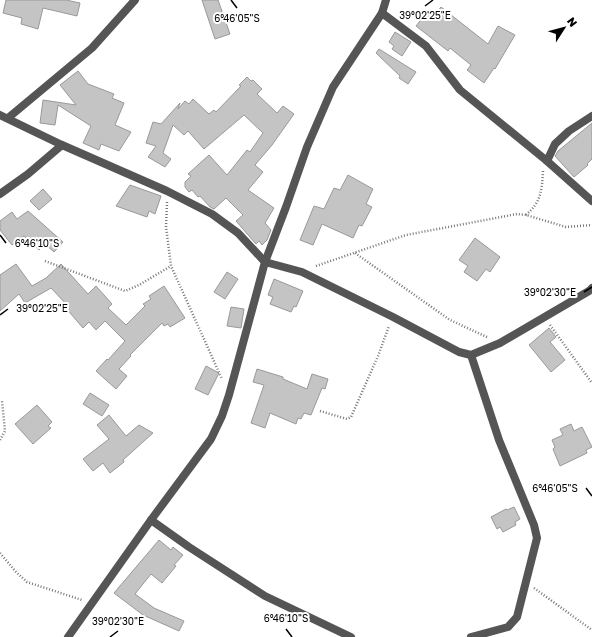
<svg xmlns="http://www.w3.org/2000/svg" width="592" height="637" font-family="'Golos Text',sans-serif">
<style>
.building{fill:#c4c4c4;stroke:#999}
.lines{fill:none;stroke-linecap:round;stroke-linejoin:round}
.path{stroke:#777;stroke-width:2.5;stroke-dasharray:1 2;stroke-linecap:butt}
.street{stroke:#555;stroke-width:8}
.ticks{fill:none;stroke:#000;stroke-width:1.5}
.ticks-label{font-size:10px;text-anchor:middle;fill:#000;stroke:#fff;stroke-width:4;stroke-linejoin:round;paint-order:stroke}
</style>
<rect width="100%" height="100%" fill="#fff"/>
<g class="building">
<polygon points="6,0 66,0 80,3 77,16 43,8 38,29 21,24 22,18 3,13"/>
<polygon points="202,0 218,0 230,34 215,39"/>
<polygon points="441,7 488,44 498,26 515,35 495,69 494,68 484,83 467,70 471,65 450,48 448,51 416,26 428,11 434,16"/>
<polygon points="395,32 411,42 402,56 392,49 394,46 389,42"/>
<polygon points="379,49 416,72 408,84 399,78 400,76 376,53"/>
<polygon points="78,71 88,84 114,94 112,98 124,103 115,125 131,132 119,151 101,144 99,150 83,143 91,126 58,105 55,125 40,123 43,100 76,105 60,85"/>
<polygon points="247,77 251,81 253,80 262,89 257,94 277,113 283,106 294,114 272,145 255,165 263,172 248,190 274,208 265,223 271,230 267,240 262,245 259,241 256,244 236,221 243,215 226,198 214,209 210,207 200,196 198,197 192,190 189,192 185,187 185,182 191,176 188,174 209,155 227,175 247,150 250,152 263,133 244,115 204,149 188,131 184,135 173,125 163,153 171,159 165,167 148,157 156,146 146,143 153,122 161,124 180,103 178,109 185,101 189,104 193,99 209,114 214,110 216,112 241,86 239,85"/>
<polygon points="592,123 592,159 587,164 588,165 574,177 555,156 558,151"/>
<polygon points="348,175 373,189 366,204 372,207 362,226 359,225 353,238 322,224 313,245 300,240 314,206 324,209 334,188 340,190"/>
<polygon points="130,185 161,196 155,214 149,211 147,217 116,206"/>
<polygon points="43,189 52,199 39,210 30,201"/>
<polygon points="28,211 63,242 54,252 45,244 39,250 24,236 12,245 0,230 0,221 12,212 17,219"/>
<polygon points="475,238 500,257 490,272 486,269 477,281 464,272 468,266 459,260"/>
<polygon points="16,264 32,286 46,278 61,264 88,294 96,286 112,304 108,308 126,325 145,306 143,304 151,299 149,296 164,286 185,318 170,327 168,324 164,326 162,323 130,355 131,356 119,369 127,376 116,389 96,371 107,359 108,360 125,341 105,321 96,330 89,322 83,328 65,307 67,305 51,288 25,303 19,294 0,311 0,275"/>
<polygon points="227,272 238,279 225,299 214,292"/>
<polygon points="274,279 303,291 296,307 294,306 291,312 270,304 273,297 268,295"/>
<polygon points="231,307 244,309 241,328 227,326"/>
<polygon points="549,328 556,337 550,342 565,360 551,372 529,345"/>
<polygon points="206,366 219,373 208,395 195,389"/>
<polygon points="257,369 283,377 283,379 307,389 312,374 328,379 325,389 322,388 311,415 304,413 301,419 298,418 296,424 270,413 265,428 251,423 264,385 253,382"/>
<polygon points="90,393 109,405 102,416 83,404"/>
<polygon points="37,405 52,422 48,426 51,428 33,444 15,424"/>
<polygon points="109,415 126,436 139,425 153,433 123,460 124,462 110,473 103,463 93,471 83,459 109,439 97,425"/>
<polygon points="571,424 574,431 582,427 592,447 586,450 587,453 560,466 553,449 555,447 552,440 563,435 560,429"/>
<polygon points="514,507 520,519 515,522 516,525 503,532 500,527 497,529 491,517 506,509 507,510"/>
<polygon points="159,540 171,550 173,547 183,555 174,565 176,566 162,583 151,574 135,594 154,608 184,621 179,631 143,615 114,593"/>
</g>
<g class="lines">
<g class="path">
<polyline points="167,202 166,227 171,266 222,379"/>
<path d="M 526,215 C 541,202 542,190 543,171"/>
<polyline points="355,253 450,320 487,337"/>
<polyline points="45,261 125,291 139,285 171,266"/>
<polyline points="316,266 406,235 517,214 526,215 566,227 592,225"/>
<polyline points="550,325 592,383"/>
<polyline points="320,411 347,419 351,417 378,356 389,326"/>
<polyline points="0,440 5,431 2,401"/>
<polyline points="0,553 16,572 27,582 82,600"/>
<polyline points="534,588 592,630"/>
</g>
<g class="street">
<polyline points="382,13 426,46 460,90 547,161 592,201"/>
<polyline points="0,115 62,145 167,191 212,214 238,233 265,262 302,272 393,317 459,352 471,355 500,343 589,291 592,288"/>
<polyline points="8,118 92,48 135,0"/>
<polyline points="547,161 555,144 569,131 592,116"/>
<polyline points="0,194 28,174 62,145"/>
<polyline points="151,520 189,547 265,596 351,637"/>
<polyline points="68,637 151,520 211,439 222,416 229,395 265,262 286,207 307,147 333,87 382,13 386,0"/>
<polyline points="471,637 508,627 517,617 537,538 534,525 499,440 471,355"/>
</g>
</g>
<path class="ticks" d="M 231,0 L 237,8M 425,6 L 433,0M 0,235 L 6,243M 584,292 L 592,287M 0,315 L 8,309M 586,488 L 592,496M 286,629 L 292,637M 110,637 L 118,631"/>
<g class="ticks-label">
<text x="425" y="19">39°02'25"E</text>
<text x="237" y="22">6°46'05"S</text>
<text x="37" y="247">6°46'10"S</text>
<text x="550" y="296">39°02'30"E</text>
<text x="42" y="312">39°02'25"E</text>
<text x="555" y="492">6°46'05"S</text>
<text x="286" y="622">6°46'10"S</text>
<text x="118" y="625">39°02'30"E</text>
</g>
<g transform="translate(564 28) rotate(54)" stroke="#ffffff" stroke-width="3" paint-order="stroke">
<path d="M0-3L7 15L0 10L-7 15Z" fill="#000000"/>
<text y="-6" font-size="11" font-weight="bold" text-anchor="middle" fill="#000000">N</text>
</g>
</svg>
